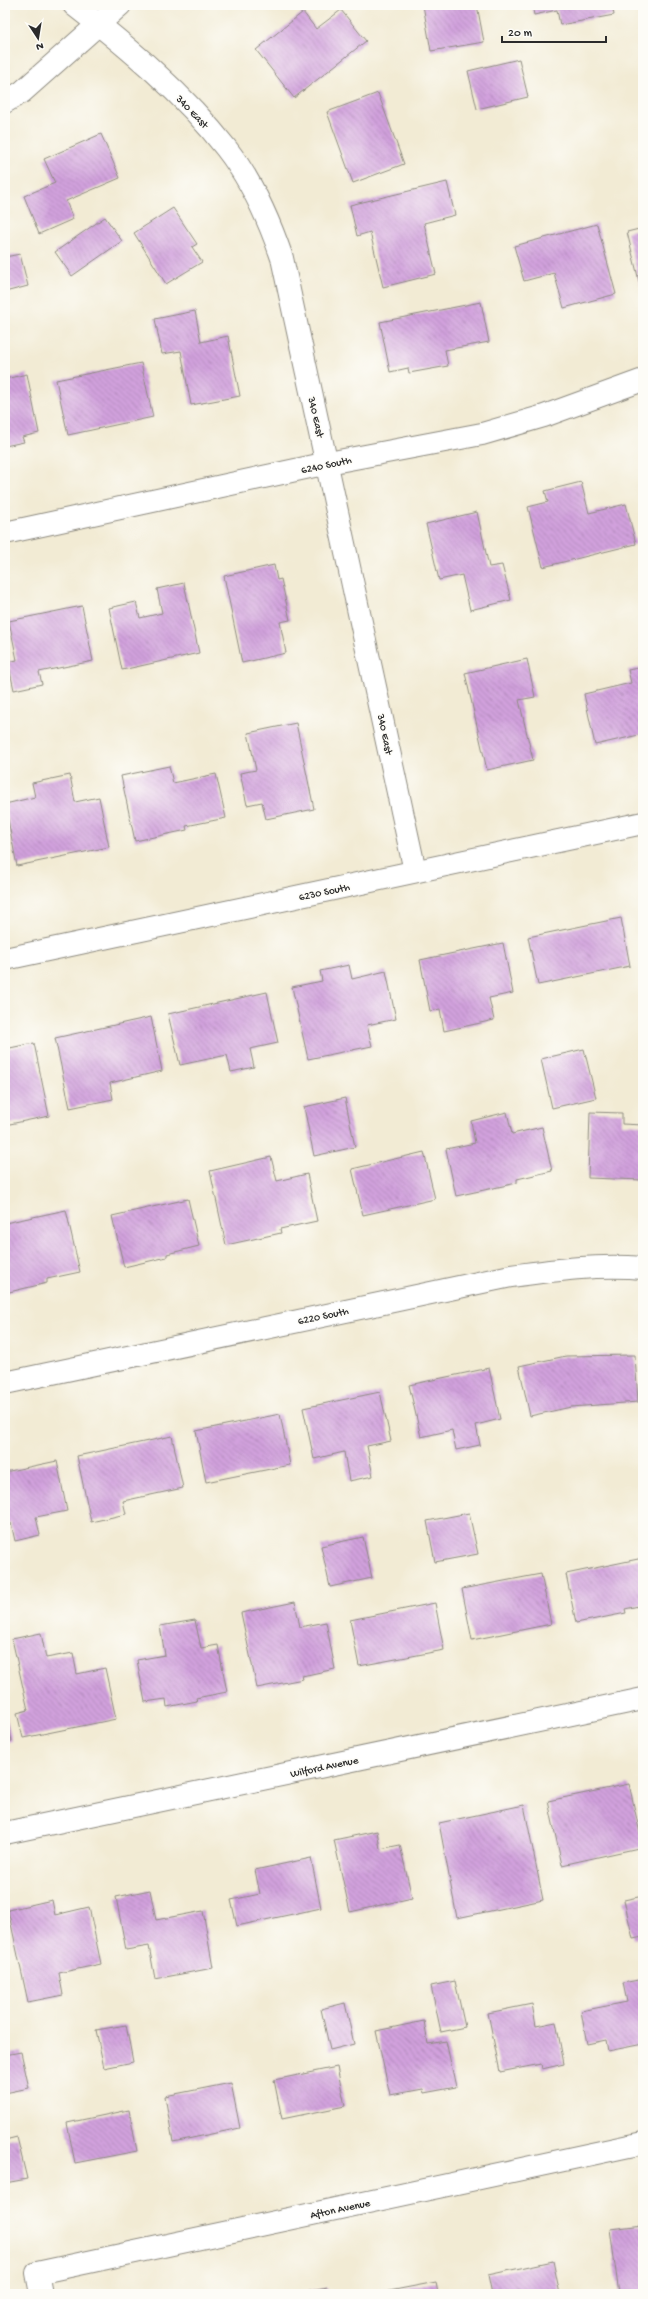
<svg xmlns="http://www.w3.org/2000/svg" width="648" height="2299" font-family="'Gochi Hand',sans-serif">
<style>
.building{fill:url(#building-back-hatch)}
.lines{fill:none;stroke-linecap:round;stroke-linejoin:round}
.street-casing{stroke:#8e8b80;stroke-width:24}
.street{stroke:#fff;stroke-width:22}
.labels{text-anchor:middle;stroke-width:3;stroke-linejoin:round;paint-order:stroke}
.street-label{font-size:11px;fill:#2b2b2b;stroke:#fdfcf7}
</style>
<defs>
<pattern id="building-back-hatch" width="6" height="6" patternUnits="userSpaceOnUse"><rect width="6" height="6" fill="#d1a1dd"/><path d="M-1 5l2 2M0 0l6 6M5-1l2 2" fill="none" stroke="#aa83b3"/></pattern>
</defs>
<rect width="100%" height="100%" fill="#fdfcf7"/>
<filter id="ink" filterUnits="userSpaceOnUse"><feTurbulence type="fractalNoise" baseFrequency=".025" numOctaves="2"/><feDisplacementMap in="SourceGraphic" scale="8" xChannelSelector="R" yChannelSelector="G"/><feConvolveMatrix kernelMatrix="1 2 1 2 8 2 1 2 1" color-interpolation-filters="sRGB"/></filter>
<filter id="wash" filterUnits="userSpaceOnUse"><feTurbulence type="fractalNoise" baseFrequency=".012" numOctaves="4" result="noise"/><feDisplacementMap in="SourceGraphic" scale="16" xChannelSelector="R" yChannelSelector="G"/><feGaussianBlur stdDeviation="0.9" result="paint"/><feColorMatrix in="noise" values="0 0 0 0 0 0 0 0 0 0 0 0 0 0 0 0 0 1.4 0 .05"/><feComposite in="paint" operator="in"/></filter>
<g filter="url(#wash)">
<rect width="100%" height="100%" fill="#f2ebd4"/>
<g id="blocks">
<g class="building">
<polygon points="423,5 477,5 484,42 431,51"/>
<polygon points="532,5 612,5 614,15 560,25 557,10 534,15"/>
<polygon points="631,5 641,5 641,6 632,8"/>
<polygon points="341,10 366,41 294,98 256,50 303,12 316,29"/>
<polygon points="519,59 528,97 477,109 468,71"/>
<polygon points="378,93 404,164 353,183 327,112"/>
<polygon points="101,134 120,178 66,201 73,219 39,234 24,196 55,183 44,159"/>
<polygon points="447,182 455,215 424,223 436,274 383,287 370,232 357,236 350,205"/>
<polygon points="173,208 197,244 192,247 202,262 166,284 134,233"/>
<polygon points="105,217 122,241 72,276 55,252"/>
<polygon points="597,224 616,294 564,308 554,273 524,281 514,246"/>
<polygon points="643,228 643,285 640,285 627,232"/>
<polygon points="20,254 28,286 5,292 5,257"/>
<polygon points="481,302 489,342 445,350 448,366 409,373 408,368 390,372 380,322"/>
<polygon points="195,311 201,342 228,336 240,396 191,405 181,351 162,354 155,319"/>
<polygon points="141,363 153,417 68,435 56,380"/>
<polygon points="27,374 39,433 22,437 24,442 5,446 5,379"/>
<polygon points="581,482 589,513 626,504 636,544 543,567 528,507 548,502 545,491"/>
<polygon points="477,512 489,567 502,565 511,600 470,610 462,575 439,580 426,524"/>
<polygon points="274,565 277,580 281,579 290,620 280,622 286,653 242,663 224,576"/>
<polygon points="184,583 199,653 122,670 109,608 136,602 140,618 162,613 157,589"/>
<polygon points="82,606 93,661 39,672 42,684 14,690 8,662 17,660 9,621"/>
<polygon points="527,659 535,697 519,700 533,760 487,770 465,673"/>
<polygon points="643,667 643,734 595,745 584,694 631,683 628,670"/>
<polygon points="296,723 314,809 266,819 262,802 247,805 240,773 256,770 248,733"/>
<polygon points="169,766 173,783 216,774 226,818 186,826 187,830 135,841 121,776"/>
<polygon points="70,775 75,802 99,797 109,847 17,866 5,804 35,797 32,783"/>
<polygon points="621,918 630,966 538,985 528,937"/>
<polygon points="503,943 513,993 489,998 494,1020 444,1031 440,1009 430,1011 420,960"/>
<polygon points="349,965 352,979 386,971 396,1019 367,1025 372,1046 308,1059 292,987 322,981 320,971"/>
<polygon points="267,992 278,1043 250,1049 254,1067 231,1072 227,1055 180,1065 168,1014"/>
<polygon points="151,1017 162,1071 110,1083 113,1099 70,1108 55,1038"/>
<polygon points="34,1043 49,1116 5,1125 5,1049"/>
<polygon points="584,1049 596,1098 552,1108 541,1059"/>
<polygon points="345,1098 355,1147 314,1156 304,1107"/>
<polygon points="507,1112 512,1134 542,1127 552,1171 517,1179 517,1183 456,1196 446,1149 475,1143 471,1121"/>
<polygon points="590,1112 622,1113 622,1124 643,1125 643,1180 588,1178"/>
<polygon points="424,1152 435,1199 363,1215 352,1169"/>
<polygon points="271,1157 277,1181 307,1174 317,1221 280,1229 281,1233 226,1245 210,1171"/>
<polygon points="188,1199 199,1246 167,1254 167,1257 124,1267 112,1216"/>
<polygon points="66,1210 80,1272 47,1279 47,1283 5,1293 5,1223"/>
<polygon points="635,1355 638,1402 571,1407 530,1416 519,1366 566,1356"/>
<polygon points="489,1368 500,1419 476,1425 480,1445 456,1450 452,1430 421,1437 409,1385"/>
<polygon points="380,1392 391,1441 367,1446 373,1476 349,1481 344,1452 314,1459 303,1408"/>
<polygon points="280,1414 290,1465 206,1482 196,1431"/>
<polygon points="172,1436 183,1488 123,1501 126,1514 91,1522 77,1456"/>
<polygon points="57,1461 67,1511 36,1517 40,1535 15,1541 11,1523 5,1525 5,1472"/>
<polygon points="469,1513 478,1554 435,1562 427,1521"/>
<polygon points="363,1537 372,1578 330,1587 321,1546"/>
<polygon points="643,1558 643,1605 625,1609 626,1613 576,1623 566,1574"/>
<polygon points="541,1574 551,1624 472,1640 462,1589"/>
<polygon points="295,1602 300,1627 326,1622 335,1669 302,1676 303,1679 257,1688 241,1613"/>
<polygon points="435,1603 444,1650 359,1666 350,1620"/>
<polygon points="195,1620 201,1648 218,1645 227,1692 196,1698 197,1701 167,1707 166,1699 145,1702 137,1660 165,1655 160,1626"/>
<polygon points="41,1633 46,1658 73,1653 77,1674 105,1668 116,1719 23,1738 17,1713 28,1710 12,1639"/>
<polygon points="5,1711 12,1741 5,1742"/>
<polygon points="629,1784 643,1847 562,1865 548,1801"/>
<polygon points="524,1805 543,1900 457,1918 439,1823"/>
<polygon points="377,1831 380,1849 400,1845 412,1898 350,1912 334,1840"/>
<polygon points="311,1858 321,1908 237,1926 231,1900 260,1894 255,1870"/>
<polygon points="150,1890 156,1920 203,1911 213,1968 155,1979 149,1946 126,1950 116,1897"/>
<polygon points="643,1896 643,1937 633,1939 624,1900"/>
<polygon points="52,1900 55,1915 89,1907 101,1964 59,1973 63,1995 28,2002 8,1910"/>
<polygon points="643,1979 643,2044 608,2051 606,2040 587,2044 581,2011 627,2002 623,1983"/>
<polygon points="455,1981 465,2027 441,2032 431,1986"/>
<polygon points="345,2003 354,2044 330,2050 321,2009"/>
<polygon points="532,2004 536,2026 556,2022 564,2064 542,2069 541,2064 500,2072 488,2013"/>
<polygon points="424,2021 428,2044 446,2041 456,2087 424,2093 423,2089 390,2095 376,2031"/>
<polygon points="126,2025 133,2062 104,2068 96,2030"/>
<polygon points="21,2052 29,2088 5,2093 5,2055"/>
<polygon points="337,2067 345,2106 282,2119 274,2080"/>
<polygon points="231,2083 240,2128 173,2142 165,2096"/>
<polygon points="129,2110 137,2151 75,2163 67,2123"/>
<polygon points="17,2137 27,2179 5,2183 5,2140"/>
<polygon points="643,2225 643,2294 619,2294 610,2229"/>
<polygon points="553,2261 560,2294 492,2294 488,2275"/>
<polygon points="436,2282 438,2294 379,2294 379,2293"/>
<polygon points="327,2287 328,2294 297,2294 297,2293"/>
</g>
</g>
</g>
<g filter="url(#ink)">
<use href="#blocks" fill-opacity="0" stroke="#8e8b80" stroke-width="1"/>
<g class="lines">
<defs>
<g id="street">
<path d="M 74,5 C 128,47 184,94 226,148 C 251,180 269,220 282,258 L 415,871"/>
<polyline points="5,102 22,92 120,5"/>
<polyline points="5,533 328,463 482,434 544,416 643,380"/>
<polyline points="5,959 643,823"/>
<path d="M 5,1383 L 511,1276 C 555,1270 599,1264 643,1268"/>
<polyline points="5,1833 643,1699"/>
<polyline points="41,2294 37,2273 643,2143"/>
</g>
</defs>
<use href="#street" class="street-casing"/>
<use href="#street" class="street"/>
</g>
</g>
<g class="labels">
<g class="street-label">
<text transform="translate(193 111) rotate(46)" y="4">340 East</text>
<text transform="translate(317 417) rotate(77)" y="4">340 East</text>
<text transform="translate(326 464) rotate(-12)" y="4">6240 South</text>
<text transform="translate(386 734) rotate(78)" y="4">340 East</text>
<text transform="translate(324 891) rotate(-12)" y="4">6230 South</text>
<text transform="translate(323 1315) rotate(-12)" y="4">6220 South</text>
<text transform="translate(324 1766) rotate(-12)" y="4">Wilford Avenue</text>
<text transform="translate(340 2208) rotate(-12)" y="4">Afton Avenue</text>
</g>
</g>
<rect width="648" height="2299" fill="none" stroke="#fdfcf7" stroke-width="20"/>
<g transform="translate(38 38) rotate(168)" stroke="#fdfcf7" stroke-width="3" paint-order="stroke">
<path d="M0-3L7 15L0 10L-7 15Z" fill="#2b2b2b"/>
<text y="-6" font-size="11" font-weight="bold" text-anchor="middle" fill="#2b2b2b">N</text>
</g>
<path d="M502 36v6h104v-6" fill="none" stroke="#2b2b2b" stroke-width="2"/>
<text x="508" y="36" font-size="12" fill="#2b2b2b" stroke="#fdfcf7" stroke-width="3" paint-order="stroke">20 m</text>
</svg>
